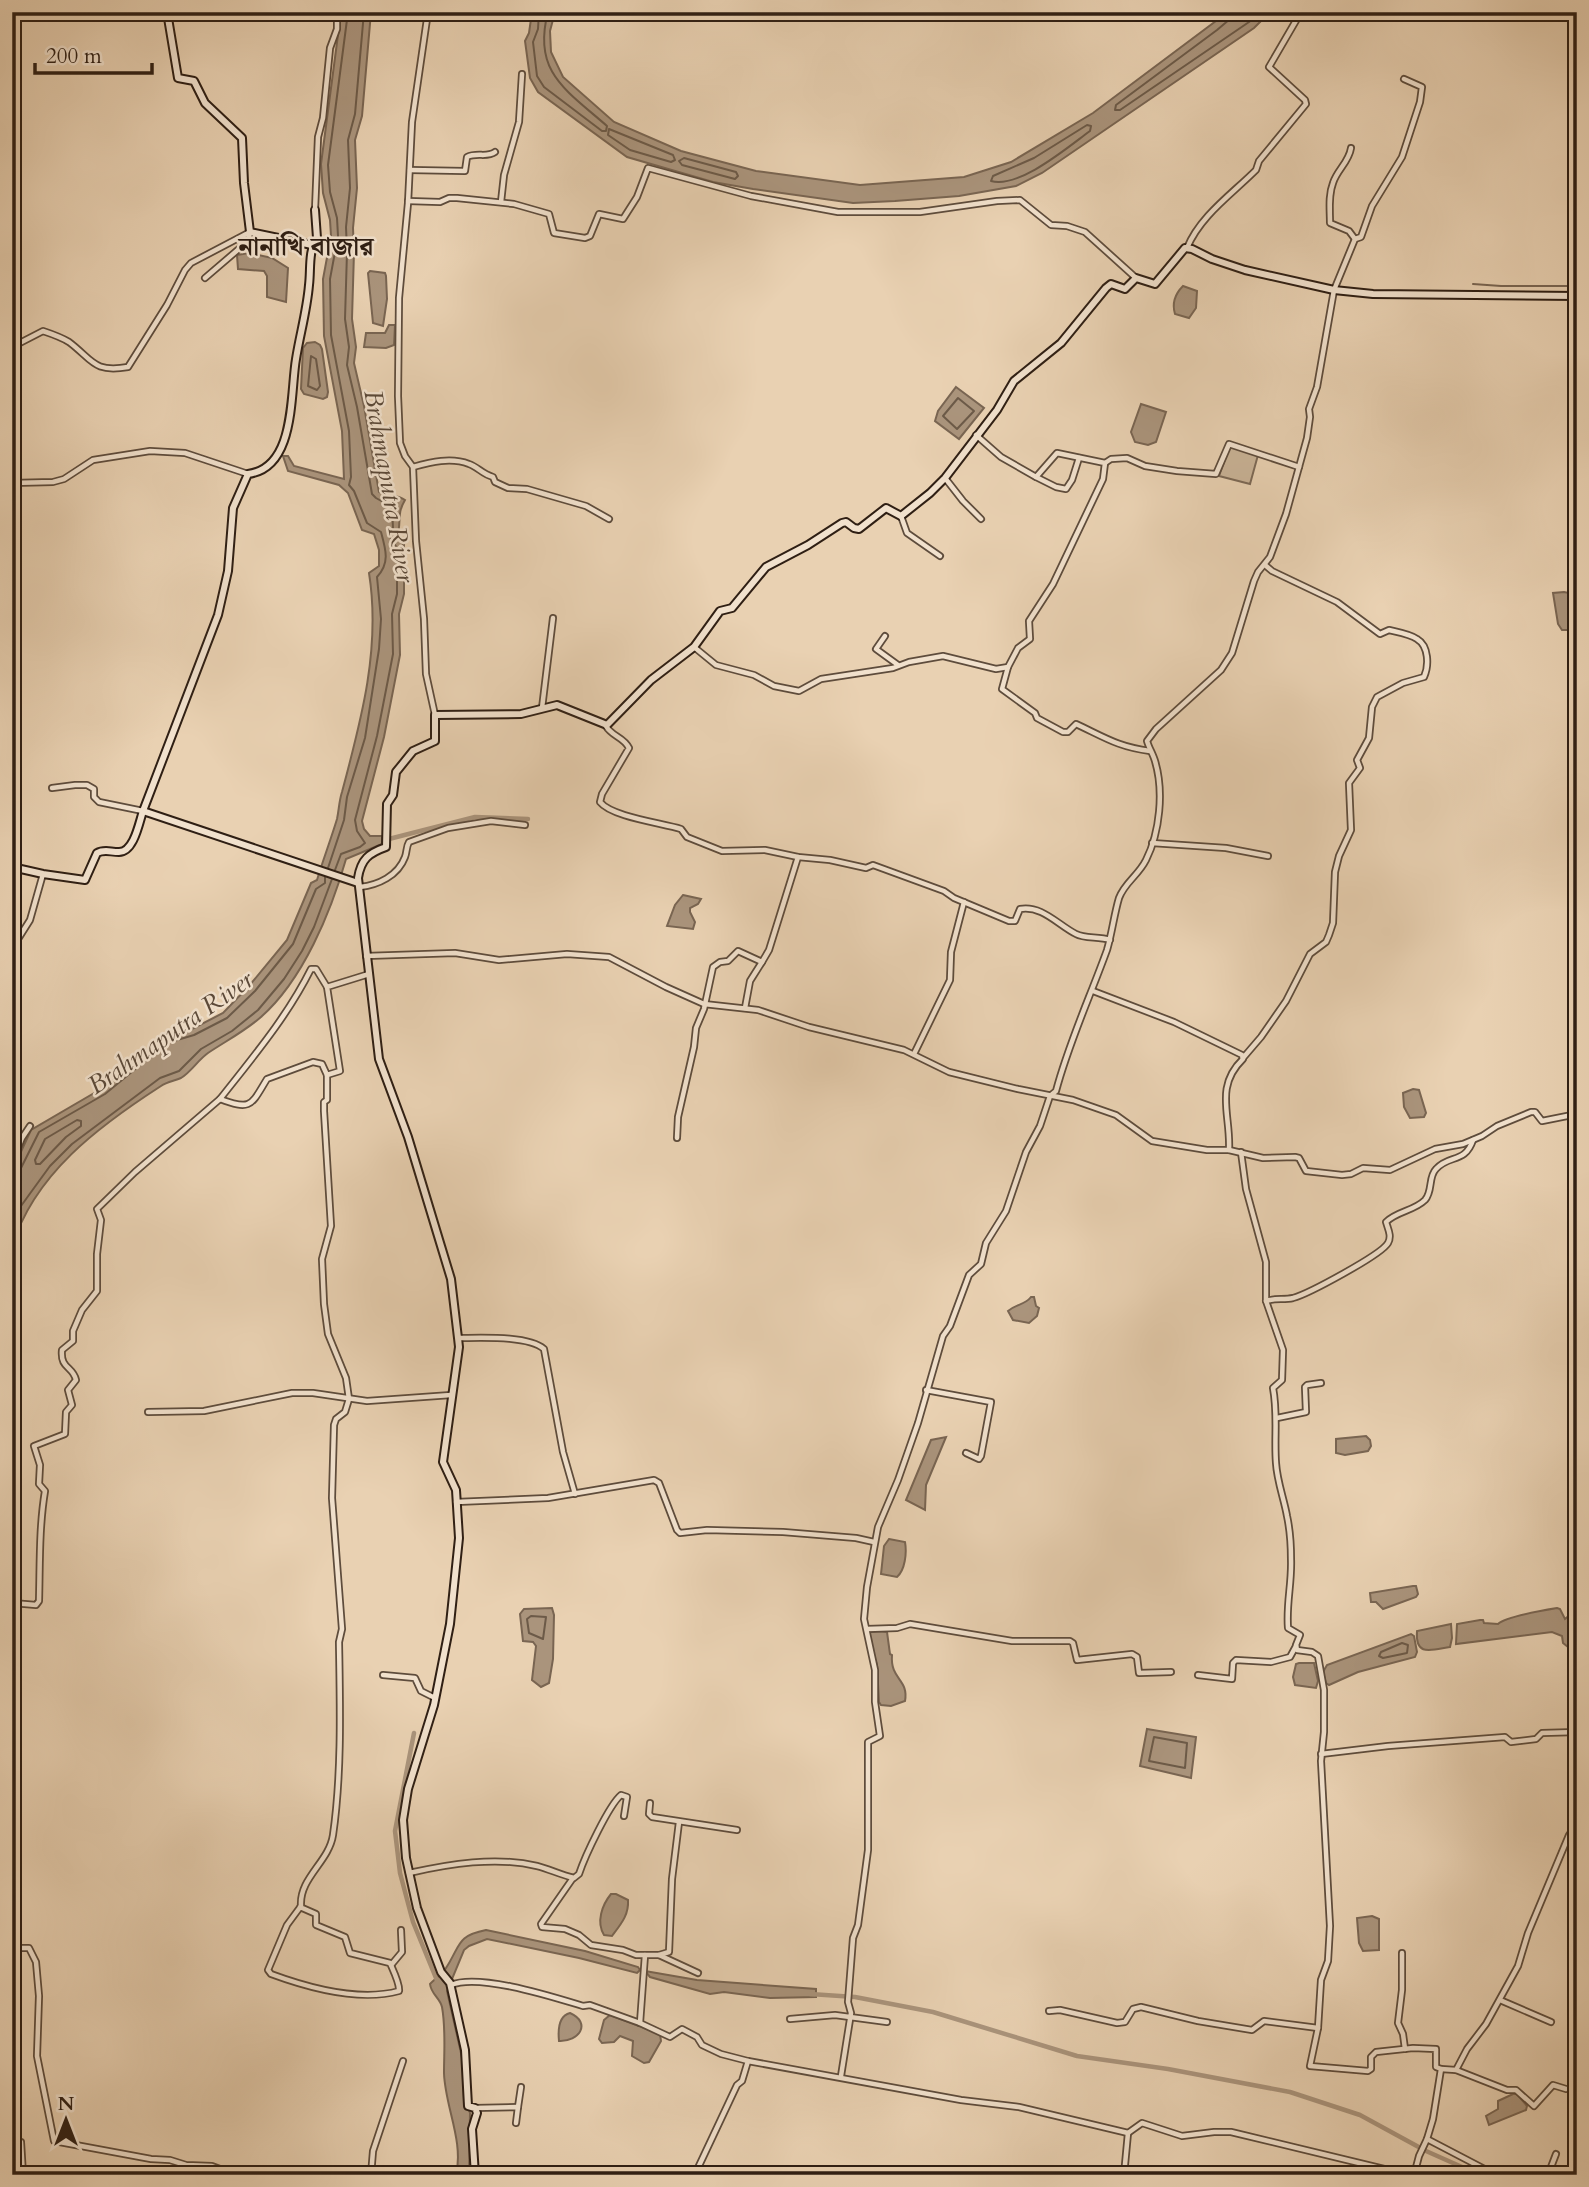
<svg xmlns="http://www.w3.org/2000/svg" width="1589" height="2187" font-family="Cardo,'Noto Serif Bengali',serif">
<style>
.green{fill:#c9b397;stroke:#7c6956;stroke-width:2}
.water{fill:#aa947c;stroke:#796552;stroke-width:2}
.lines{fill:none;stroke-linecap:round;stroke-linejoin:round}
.shore{stroke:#6c5a48;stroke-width:2}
.stream{stroke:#796552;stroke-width:2}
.canal{stroke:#aa947c;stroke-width:4.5}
.street-casing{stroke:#5e4c3c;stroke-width:8}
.secondary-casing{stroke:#2f1f14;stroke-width:10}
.street{stroke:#f1e1cd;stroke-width:4.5}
.secondary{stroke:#f1e1cd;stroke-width:6}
.labels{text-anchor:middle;stroke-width:5;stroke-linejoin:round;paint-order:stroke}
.neighbourhood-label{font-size:26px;font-weight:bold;fill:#2f1f14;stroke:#f1e1cd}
.water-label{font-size:26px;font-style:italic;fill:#5a4838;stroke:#f1e1cd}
</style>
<rect width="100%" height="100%" fill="#e9d1b2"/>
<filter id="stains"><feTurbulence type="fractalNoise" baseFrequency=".00286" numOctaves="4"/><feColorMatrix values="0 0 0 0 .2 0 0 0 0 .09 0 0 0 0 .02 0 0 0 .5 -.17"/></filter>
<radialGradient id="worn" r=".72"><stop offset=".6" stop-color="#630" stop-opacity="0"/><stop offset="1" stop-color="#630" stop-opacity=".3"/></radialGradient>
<polygon class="green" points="1230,446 1258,455 1250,484 1219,476"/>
<g class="water">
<path d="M 341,12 L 371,12 L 362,116 L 355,140 L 357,188 L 353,228 L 354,252 L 352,319 L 356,347 L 354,363 L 364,406 L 379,492 C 388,497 397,494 405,500 C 396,515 402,522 397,537 L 404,545 L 404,594 L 399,614 L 400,655 L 384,737 L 362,821 L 364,829 L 370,836 L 382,836 L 382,844 L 346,859 C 331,912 303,980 261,1017 C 245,1031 226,1041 208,1053 C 198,1060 191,1072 181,1078 C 174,1081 167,1082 161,1086 C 99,1126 34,1174 12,1247 L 12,1171 L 31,1130 L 101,1089 L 142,1057 L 164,1036 L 192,1029 L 223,1013 L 249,986 L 287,940 L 311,883 L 317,880 C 323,860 331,839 337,819 C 339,810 339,801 342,792 C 361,721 381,648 369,573 L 379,566 L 379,550 L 374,534 L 362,530 L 348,493 L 339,485 L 288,471 L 283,456 L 288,456 L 294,466 L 344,479 L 342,431 L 324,336 L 323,279 L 331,236 L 330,220 L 323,193 L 321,164 Z"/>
<polygon points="532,12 555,12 550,31 551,52 563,77 614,122 681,151 756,171 860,185 964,177 1011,162 1093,113 1228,12 1270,12 1254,28 1042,173 1016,186 959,196 895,201 853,203 753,189 713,182 627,157 538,92 530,78 525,41 529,33"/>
<polygon points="249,253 272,258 288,268 286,302 267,297 267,276 264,271 238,269 237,255"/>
<polygon points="370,271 385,273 386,276 387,299 383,326 373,323 368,273"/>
<path d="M 1183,286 L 1197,291 L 1196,308 L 1189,318 L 1175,314 C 1172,304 1175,294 1183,286 Z"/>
<polygon points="389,325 395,325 394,345 386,348 364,347 366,333 385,333"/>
<polygon points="315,342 320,345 322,349 328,392 327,397 323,399 304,394 301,389 303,348 307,343"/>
<polygon points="956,387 984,408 959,439 935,421 938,411"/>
<polygon points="1141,404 1166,412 1156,442 1148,445 1135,442 1131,432"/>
<polygon points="1564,592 1569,593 1575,627 1571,630 1562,630 1558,624 1553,593"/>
<polygon points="683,895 701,899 698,904 690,908 690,912 695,922 693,929 667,926 675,905"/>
<polygon points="1413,1089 1419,1090 1426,1113 1424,1117 1410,1118 1404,1107 1403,1093"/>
<path d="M 1031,1297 L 1034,1297 L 1036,1306 L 1039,1308 L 1037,1316 L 1029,1323 L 1013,1320 L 1008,1311 C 1016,1304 1025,1305 1031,1297 Z"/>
<polygon points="1366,1436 1370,1440 1371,1446 1368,1451 1345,1455 1336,1453 1336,1439"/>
<polygon points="946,1437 926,1485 925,1510 906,1500 931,1440"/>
<path d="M 889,1539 L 905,1542 C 907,1553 905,1570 897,1577 L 881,1574 L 884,1546 Z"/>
<polygon points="1413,1586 1416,1586 1418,1594 1416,1597 1383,1609 1376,1602 1371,1602 1370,1593"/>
<polygon points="552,1608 554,1615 553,1659 549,1683 541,1687 532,1680 536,1646 533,1642 523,1641 520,1614 524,1609"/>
<path d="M 1557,1608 L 1560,1609 L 1565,1619 L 1572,1613 L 1577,1613 L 1576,1647 L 1568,1647 L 1563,1643 L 1562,1636 L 1552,1632 L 1456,1644 L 1457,1624 L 1480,1620 L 1483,1620 L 1484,1623 L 1498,1624 C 1505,1617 1545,1610 1557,1608 Z"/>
<path d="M 1451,1624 L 1452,1638 L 1450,1647 C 1431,1650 1415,1657 1417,1631 Z"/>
<path d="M 880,1631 L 887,1632 L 890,1654 L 892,1655 C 890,1680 909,1679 905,1701 L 891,1706 L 881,1705 L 879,1702 L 877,1665 L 868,1636 L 870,1632 Z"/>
<polygon points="1411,1634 1414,1636 1417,1652 1415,1657 1358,1672 1329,1685 1326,1683 1323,1672 1327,1665"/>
<polygon points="1299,1663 1314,1663 1318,1681 1316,1688 1295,1685 1293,1677 1296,1664"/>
<polygon points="1147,1729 1196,1737 1191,1778 1140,1766"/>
<path d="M 611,1894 L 616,1894 L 628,1900 C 629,1915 621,1924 612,1936 L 604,1935 C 596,1922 602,1905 611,1894 Z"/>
<polygon points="1372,1916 1379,1919 1379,1950 1363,1951 1359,1943 1357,1918"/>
<path d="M 486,1930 L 585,1951 L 638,1967 L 640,1970 L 637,1973 L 579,1958 L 487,1939 L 469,1946 L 464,1950 L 447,1991 L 463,2062 L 464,2098 L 470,2113 L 469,2175 L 456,2175 C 464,2141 445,2107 444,2073 C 444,2051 446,2029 442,2007 C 440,1998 431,1994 430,1984 C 435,1979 442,1974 446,1968 C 461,1945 456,1936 486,1930 Z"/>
<polygon points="645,1971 697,1980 816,1989 816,1997 770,1998 724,1992 710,1994 650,1977"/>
<path d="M 570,2013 C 592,2023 579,2042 559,2041 C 558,2031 558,2016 570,2013 Z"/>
<polygon points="610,2015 660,2034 661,2041 649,2062 644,2063 632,2056 633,2041 620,2036 614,2042 602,2043 599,2039 604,2020"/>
<polygon points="1513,2094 1517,2094 1527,2106 1526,2110 1489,2125 1486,2116 1498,2109 1498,2101"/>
</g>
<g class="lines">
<g class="shore">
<path d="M 539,12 L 538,29 L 533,42 L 537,76 L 544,87 L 602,131 L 606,131 L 607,126 C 566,90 532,72 548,12"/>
<polyline points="1232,12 1230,19 1217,30 1116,105 1115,110 1120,110 1249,22 1260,12"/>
<path d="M 1087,125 L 1091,126 L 1090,131 C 1068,147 1019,189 991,181 L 993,176 L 1034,158 Z"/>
<polygon points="609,129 673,155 675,160 671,162 630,150 608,135"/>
<polygon points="684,158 736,172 738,176 735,179 682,165 679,161"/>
<polygon points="311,356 316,359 320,386 317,390 308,386"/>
<polygon points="958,398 974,411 957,429 943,416"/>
<path d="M 328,868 L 344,820 L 347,797 L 365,738 L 379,649 L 381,619 L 377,577 C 390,563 386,550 381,532 L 367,523 L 354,491 L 349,485 L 351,477 L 349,431 L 331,335 L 330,279 L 338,236 L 337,218 L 330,192 L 328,165 L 348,12"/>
<polyline points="335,870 341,854 360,847 365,843 357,831 355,820 377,736 393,654 392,614 397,594 397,548 390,537 393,528 392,507 376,498 372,494 357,407 347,365 349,347 345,319 347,252 346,227 350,188 348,140 355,114 364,12"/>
<polygon points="77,1120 81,1121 81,1126 66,1137 40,1164 36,1164 35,1160 45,1139"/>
<polyline points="12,1171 21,1168 39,1132 105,1094 167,1043 194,1035 227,1018 255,991 293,944 316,889 325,883 325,877"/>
<polyline points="12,1227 21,1206 34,1188 50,1166 72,1144 160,1078 179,1071 201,1049 232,1031 258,1010 284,979 302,951 314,927 332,879"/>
<polygon points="531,1616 546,1617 543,1639 529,1633 527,1619"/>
<polygon points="1402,1643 1408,1645 1407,1653 1383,1658 1379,1656 1381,1652"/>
<polygon points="1154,1737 1187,1743 1185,1768 1149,1761"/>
</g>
<polyline class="stream" points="1473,284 1501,286 1577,286"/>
<g class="canal">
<polyline points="385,840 475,817 528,819"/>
<polyline points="414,1733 395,1831 400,1873 413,1922 438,1983"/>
<polyline points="810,1994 855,1997 933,2012 1077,2056 1168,2069 1290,2092 1360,2115 1426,2151 1480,2175"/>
</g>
<defs>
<g id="street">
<polyline points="428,12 412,122 408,203 399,298 398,396 400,443 405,456 413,467 416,541 424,619 426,674 435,715"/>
<path d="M 1351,148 C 1349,162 1337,170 1333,183 C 1328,196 1330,210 1330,223 L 1349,231 L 1355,239"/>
<path d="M 410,170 L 465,171 L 467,157 C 477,152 487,158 495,152"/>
<polyline points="408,201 440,202 449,198 457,198 514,204 549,214 554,233 585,238 590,236 599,214 623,219 637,197 648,168 751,196 838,212 920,212 997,201 1020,200 1051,225 1067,226 1085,232 1136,278"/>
<polyline points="501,202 504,175 519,122 522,74"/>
<polyline points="315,210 318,137 323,118 330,48 337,29 337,12"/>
<path d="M 1187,248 C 1200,216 1232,194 1256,170 L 1259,161 L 1306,104 L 1305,100 L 1269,67 L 1301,12"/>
<polyline points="205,278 247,242 250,233"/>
<path d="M 12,347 L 43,331 C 52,334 61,337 69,342 C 93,360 93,373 128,367 L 167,305 L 185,270 L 191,263 L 250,232"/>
<polyline points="1105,463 1111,459 1127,458 1145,466 1177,471 1216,474 1229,444 1299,467"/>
<path d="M 413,467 C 431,462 451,457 469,464 C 478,467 482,474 493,477 L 495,482 L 508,488 L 527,489 L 586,506 L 609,519"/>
<polyline points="1036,477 1056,487 1066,489 1072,480 1079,458"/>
<polyline points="945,478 963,501 981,519"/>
<polyline points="12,483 53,482 64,479 93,460 150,451 185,453 248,474"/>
<polyline points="901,516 907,533 940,556"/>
<polyline points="885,636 876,649 898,665"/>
<polyline points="694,647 716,665 754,675 774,686 799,691 821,679 893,668 909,662 943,656 996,669 1008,667 1018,648 1030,639 1029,621 1053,584 1103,479 1105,463 1057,453 1036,477 1001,457 976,435"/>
<path d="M 1008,667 L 1002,689 L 1035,713 L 1037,718 L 1063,732 L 1068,732 L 1076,724 C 1104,737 1118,747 1150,751"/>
<polyline points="542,708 553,618"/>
<path d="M 606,726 C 611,736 624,737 629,748 L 602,794 L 600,802 C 612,817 662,823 681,829 L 687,837 L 722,851 L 765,850 L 798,857 L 830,860 L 866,868 L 873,865 L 944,891 L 954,898 L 1009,921 L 1015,921 L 1020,909 C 1042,905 1058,925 1076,934 C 1085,939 1099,936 1110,940"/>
<polyline points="52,788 75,785 87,785 94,789 94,797 99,802 143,811"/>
<polyline points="1152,843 1226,848 1268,856"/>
<path d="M 360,887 C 378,885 398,876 405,857 C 407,852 406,847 409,842 L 448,828 L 491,821 L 525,825"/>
<path d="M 366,956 L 455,953 L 499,960 L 567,954 L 609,957 L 666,987 L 704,1004 L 758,1010 L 809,1027 L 904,1050 L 949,1072 L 1018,1089 L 1073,1100 L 1116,1115 L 1152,1141 L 1207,1150 L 1229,1150 C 1231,1115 1214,1087 1243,1059 L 1242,1055 L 1174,1022 L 1093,991"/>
<polyline points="12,980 18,939 30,920 43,874"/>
<polyline points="745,1008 750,981 762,962"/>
<polyline points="914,1054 950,980 951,952 964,902"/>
<path d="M 1243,1058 L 1261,1037 L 1286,1001 L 1310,954 L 1326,942 L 1329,935 L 1333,923 L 1335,872 L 1339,856 L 1351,830 L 1349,783 L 1360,768 L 1357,760 L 1369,738 L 1372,707 L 1377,697 L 1403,683 L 1424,677 C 1429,666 1429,646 1417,639 C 1410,634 1397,632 1389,630 L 1380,634 L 1337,602 L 1272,571 L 1265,565"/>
<path d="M 220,1099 C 253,1057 287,1017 311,969 L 316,969 L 327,987"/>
<polyline points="677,1138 678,1117 694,1047 696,1028 704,1009 713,967 720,962 728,961 738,951 762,962 769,950 798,857"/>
<polyline points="1229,1150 1263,1158 1295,1157 1299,1158 1306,1171 1342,1175 1351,1174 1363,1168 1390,1170 1435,1149 1463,1144 1482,1136 1497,1126 1531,1112 1535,1112 1542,1121 1577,1114"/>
<path d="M 1241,1152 L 1246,1189 L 1266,1262 L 1266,1301 L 1283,1350 L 1282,1380 L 1273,1388 C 1278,1414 1274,1438 1276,1463 C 1277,1481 1284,1499 1287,1516 C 1290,1530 1291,1545 1291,1559 C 1292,1583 1286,1604 1288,1628 L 1300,1635 L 1296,1645 L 1297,1650 L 1312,1652 L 1318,1656 L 1324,1690 L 1324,1732 L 1321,1761 L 1330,1926 L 1328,1961 L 1321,1980 L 1318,2028 L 1310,2066 L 1368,2071 L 1371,2069 L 1371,2057 L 1376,2052 L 1413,2048 L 1436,2049 L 1436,2067 L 1441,2069 L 1433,2119 L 1427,2139 L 1496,2175"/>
<polyline points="12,1163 22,1138 30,1126"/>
<path d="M 1266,1301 C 1275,1298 1284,1300 1293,1298 C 1308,1294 1381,1255 1388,1243 C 1392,1236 1388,1229 1386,1222 C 1397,1211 1414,1211 1425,1200 C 1433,1191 1428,1177 1436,1169 C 1449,1154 1465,1164 1473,1140"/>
<path d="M 458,1338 C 479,1338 528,1335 544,1349 L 563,1452 L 575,1494"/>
<polyline points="926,1390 991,1402 981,1456 979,1459 966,1453"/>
<polyline points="148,1412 204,1411 292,1393 313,1393 367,1401 451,1395"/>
<polyline points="1277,1418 1306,1412 1305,1387 1307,1385 1321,1383"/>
<polyline points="456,1502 548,1498 654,1480 659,1483 677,1530 680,1533 707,1530 783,1532 856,1538 874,1542"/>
<polyline points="867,1629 897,1628 910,1624 1012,1641 1070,1641 1073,1643 1077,1660 1132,1654 1137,1657 1139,1673 1171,1672"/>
<path d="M 12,1639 L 13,1603 L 36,1605 L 39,1601 C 40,1564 39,1527 45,1491 L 39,1484 L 40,1465 L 34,1446 L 65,1434 L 66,1412 L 72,1405 L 68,1390 L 76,1380 C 73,1366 60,1369 62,1350 L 73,1341 L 73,1331 L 82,1310 L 97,1291 L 97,1254 L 101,1220 L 97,1209 L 135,1172 L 220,1099 C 252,1111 251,1105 267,1079 L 313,1062 L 322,1064 L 327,1075 L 340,1071 L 327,987 L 369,974"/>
<polyline points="383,1675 415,1678 421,1691 435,1698"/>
<polyline points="1198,1675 1232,1679 1233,1663 1236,1660 1271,1662 1290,1657 1296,1646"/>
<polyline points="1321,1754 1388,1746 1505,1737 1511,1742 1536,1739 1542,1733 1577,1732"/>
<polyline points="650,1803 649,1814 652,1817 737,1830"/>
<path d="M 409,1873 C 449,1864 496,1856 537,1866 C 549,1869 561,1875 574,1878 L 579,1874 C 585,1856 609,1805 621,1795 L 627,1797 L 624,1816"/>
<polyline points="573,1878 541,1924 542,1927 565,1929 579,1935 591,1945 623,1950 636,1955 659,1955 698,1973"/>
<path d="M 300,1907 L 316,1914 L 316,1925 L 345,1937 L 350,1953 L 390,1963 C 393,1970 400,1984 399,1991 C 359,2002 309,1988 271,1974 L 268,1970 L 287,1925 L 301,1906 C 299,1878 329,1862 333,1835 C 342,1773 340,1704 339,1642 L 342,1629 L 332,1498 L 334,1425 L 336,1419 L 345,1412 L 349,1399 L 346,1378 L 328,1334 L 324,1304 L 322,1259 L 331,1226 L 324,1111 L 324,1102 L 327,1100 L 327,1075"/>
<polyline points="12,1948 29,1948 36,1962 39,1996 37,2056 54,2141 151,2159 170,2160 186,2165 212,2166 236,2175"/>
<polyline points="1402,1953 1402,1990 1398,2023 1403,2034 1405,2049"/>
<polyline points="659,1955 669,1952 672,1879 679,1822"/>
<polyline points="392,1964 402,1952 401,1930"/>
<path d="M 451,1985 C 479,1973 553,1997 583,2006 L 590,2005 L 640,2023 L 670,2037 L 682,2029 L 697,2037 L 702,2045 L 721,2054 L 748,2061 L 961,2100 L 1019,2107 L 1128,2133 L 1142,2123 L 1182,2136 L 1214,2132 L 1231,2132 L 1409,2175"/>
<polyline points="1500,2000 1551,2022"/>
<polyline points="1049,2011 1060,2010 1117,2023 1125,2022 1133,2009 1141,2007 1198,2021 1252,2030 1264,2021 1318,2028"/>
<polyline points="790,2019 835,2015 887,2022"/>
<polyline points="640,2023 645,1955"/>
<polyline points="1441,2069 1456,2070 1467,2049 1486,2024 1518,1966 1528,1933 1569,1835 1577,1824"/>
<polyline points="1456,2070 1507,2090 1516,2090 1534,2106 1553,2085 1566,2089"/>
<path d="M 841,2076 L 851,2013 L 848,2002 L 853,1938 L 858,1925 L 868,1850 L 868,1742 L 880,1736 L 875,1702 L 875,1670 L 864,1619 L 867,1587 L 878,1527 L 898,1480 L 918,1423 L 943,1336 L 950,1326 L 969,1275 L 981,1264 L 986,1243 L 1006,1211 L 1026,1152 L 1040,1126 L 1050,1096 L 1056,1091 C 1069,1042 1090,997 1107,950 C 1112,933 1114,915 1119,898 C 1125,882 1138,876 1146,860 C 1160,832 1164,791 1155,761 C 1153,754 1149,748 1147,741 L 1156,729 L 1221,670 L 1232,653 L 1254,581 L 1258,572 L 1270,557 L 1286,514 L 1307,438 L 1310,417 L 1309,409 L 1317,387 L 1334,290 L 1355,239 L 1361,237 L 1372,206 L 1402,157 L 1420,102 L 1422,87 L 1404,79"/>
<polyline points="518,2107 521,2087"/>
<polyline points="475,2108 518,2107 516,2123"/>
<polyline points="12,2140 21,2142 23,2175"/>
<polyline points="371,2175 373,2151 403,2061"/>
<polyline points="681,2175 686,2169 697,2170 737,2085 742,2081 748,2061"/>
<polyline points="1124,2175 1128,2133"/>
<polyline points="1414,2175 1419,2156 1427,2139"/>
<polyline points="1548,2175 1556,2154"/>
</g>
<g id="secondary">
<polyline points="167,12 178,78 194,81 205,103 242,138 244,183 250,232 312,245"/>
<path d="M 143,811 L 218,615 L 228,571 L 233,508 L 248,474 C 296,468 290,394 296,359 C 300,334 307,310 309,285 C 311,269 308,251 317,238 L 315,210"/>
<path d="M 12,867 L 43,874 L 85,880 L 97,853 C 104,849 110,852 119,852 C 134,852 139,823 143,811 L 358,883"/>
<path d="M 475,2175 L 472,2129 L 477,2113 L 475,2108 L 468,2106 L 465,2050 L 450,1983 L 441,1972 L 417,1908 L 406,1858 L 403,1820 L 408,1789 L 434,1705 L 450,1624 L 459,1538 L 456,1490 L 443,1462 L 459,1347 L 458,1338 L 451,1279 L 441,1246 L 408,1137 L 379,1059 L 358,878 C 361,859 369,853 386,847 L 387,804 L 393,795 L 396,772 L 413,751 L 435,741 L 435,715 L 521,714 L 557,705 L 607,725 L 651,680 L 694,647 L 720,611 L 732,608 L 766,567 L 808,545 L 842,523 L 846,522 L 854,528 L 859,529 L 886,508 L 901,516 L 930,493 L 945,478 L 997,410 L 1014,381 L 1061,343 L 1106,288 L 1111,284 L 1125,289 L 1136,278 L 1155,284 L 1185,248 L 1192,249 L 1212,259 L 1245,270 L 1334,290 L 1373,294 L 1577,296"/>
</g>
</defs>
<use href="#street" class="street-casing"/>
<use href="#secondary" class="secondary-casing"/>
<use href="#street" class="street"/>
<use href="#secondary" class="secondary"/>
</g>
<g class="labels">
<g class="neighbourhood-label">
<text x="306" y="255">নানাখি বাজার</text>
</g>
<g class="water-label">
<text transform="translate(390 486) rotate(80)" y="9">Brahmaputra River</text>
<text transform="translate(170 1032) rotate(-35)" y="9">Brahmaputra River</text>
</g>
</g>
<rect width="1589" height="2187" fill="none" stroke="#e9d1b2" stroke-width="42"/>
<rect x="14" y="14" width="1561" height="2159" fill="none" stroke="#2f1f14" stroke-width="3.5"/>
<rect x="21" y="21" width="1547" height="2145" fill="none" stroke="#2f1f14" stroke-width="2"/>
<g transform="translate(66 2120)" stroke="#f1e1cd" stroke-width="5" paint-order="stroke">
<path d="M0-5L12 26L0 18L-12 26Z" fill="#2f1f14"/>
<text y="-10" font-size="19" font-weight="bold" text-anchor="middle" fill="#2f1f14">N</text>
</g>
<path d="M35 63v10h117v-10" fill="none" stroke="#2f1f14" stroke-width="3.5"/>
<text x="46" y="63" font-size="21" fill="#2f1f14" stroke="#f1e1cd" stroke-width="5" paint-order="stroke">200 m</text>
<rect width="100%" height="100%" filter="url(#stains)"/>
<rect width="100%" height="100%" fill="url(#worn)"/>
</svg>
